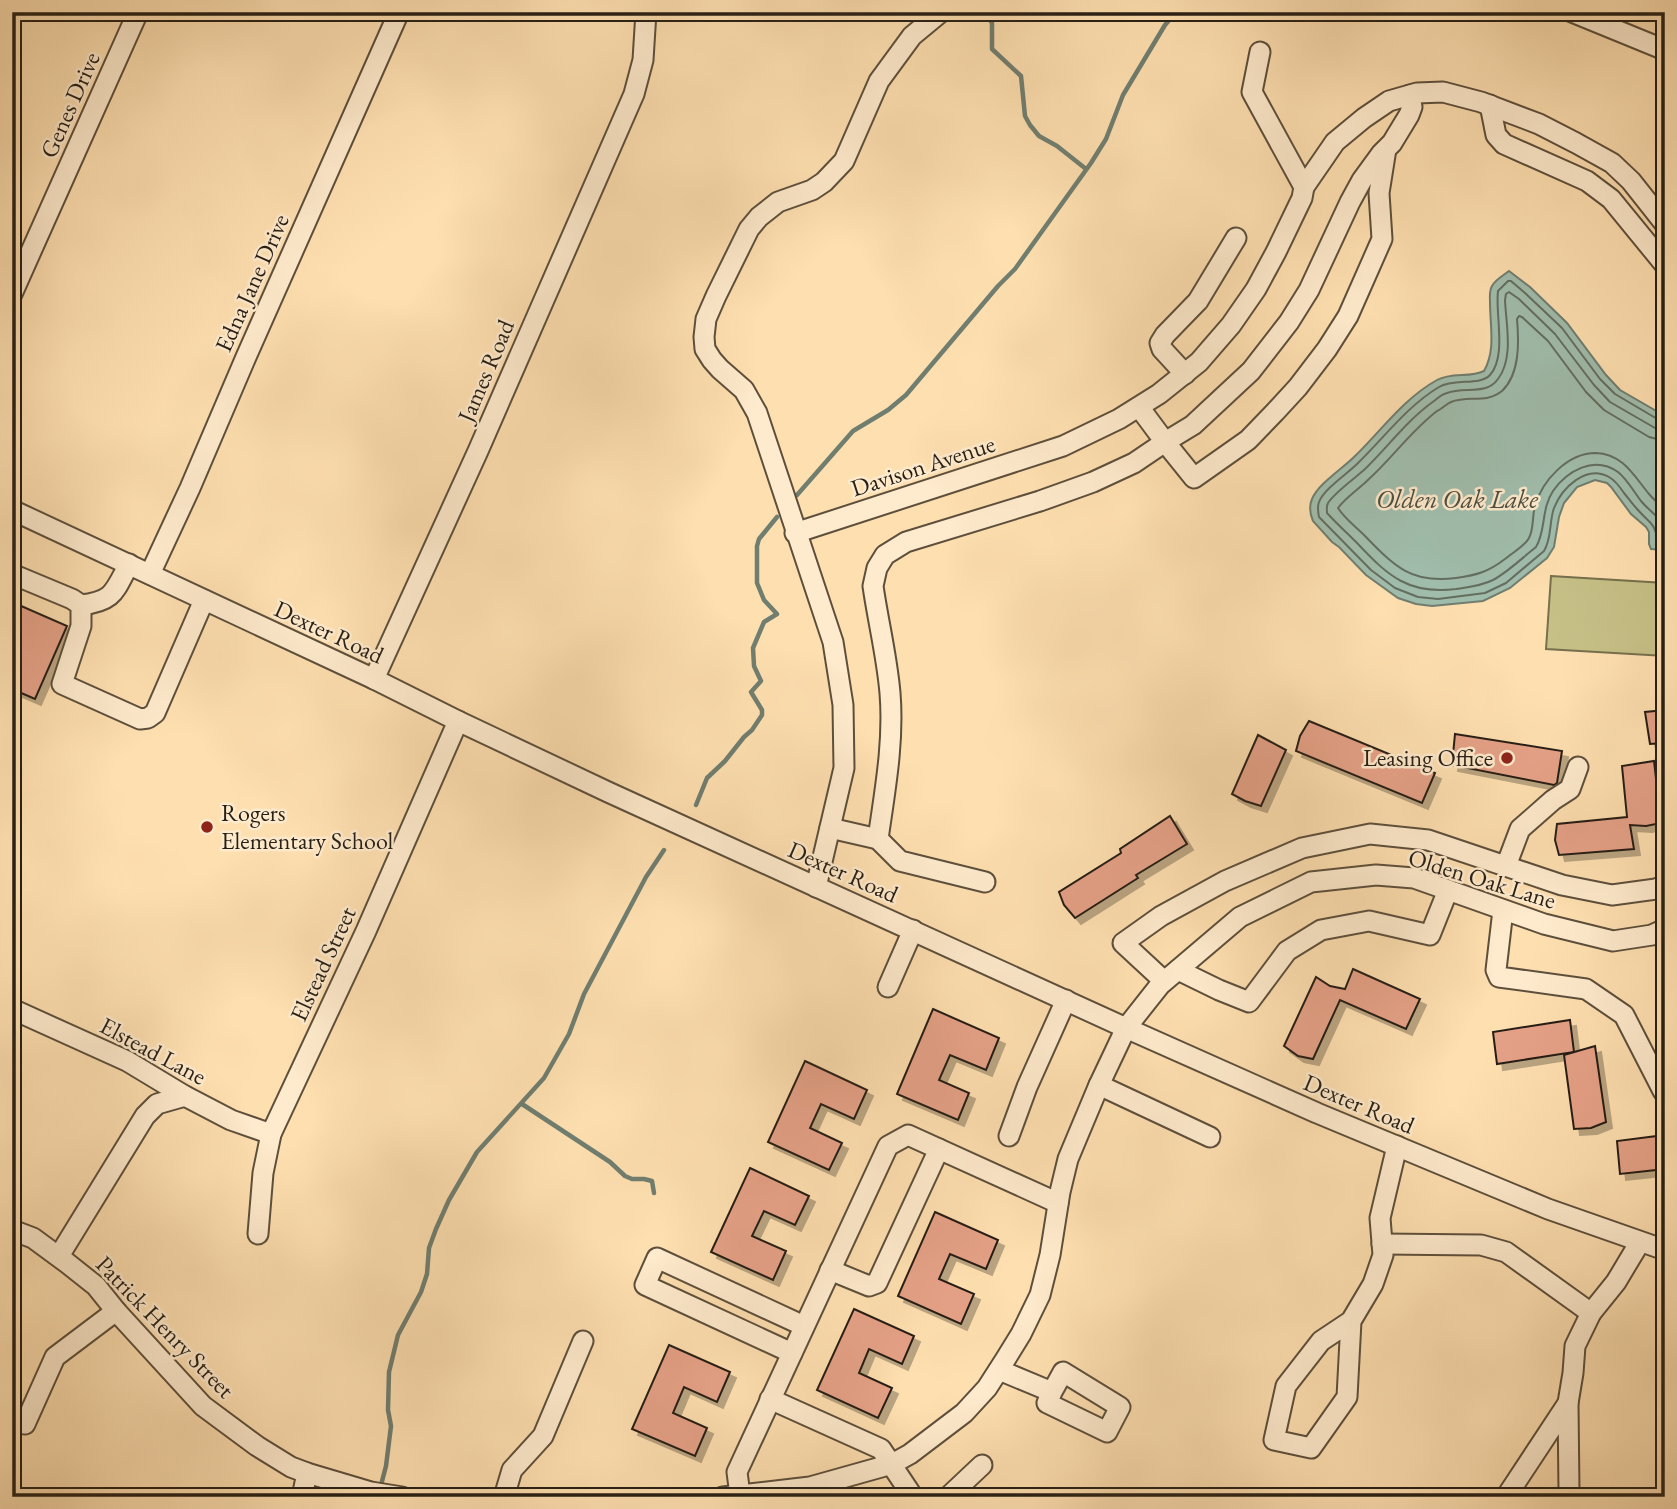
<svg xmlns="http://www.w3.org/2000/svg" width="1677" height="1509" font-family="'EB Garamond',serif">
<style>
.green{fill:#c6c087;stroke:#76704e;stroke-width:2}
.water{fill:#a0bdac;stroke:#707e70;stroke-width:2}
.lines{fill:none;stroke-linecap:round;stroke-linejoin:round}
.shore{stroke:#646e60;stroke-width:2}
.stream{stroke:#707e70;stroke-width:4.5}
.building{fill:#e5a187;stroke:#271f15;stroke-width:2;filter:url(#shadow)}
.minor-casing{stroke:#5d4f3c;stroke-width:23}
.minor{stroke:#feeacc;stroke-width:19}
.poi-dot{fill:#8f2418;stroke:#feeacc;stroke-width:2.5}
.labels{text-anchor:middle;stroke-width:5;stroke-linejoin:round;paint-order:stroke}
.street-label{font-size:24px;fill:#271f15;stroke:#feeacc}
.poi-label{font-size:24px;fill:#271f15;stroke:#feeacc;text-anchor:end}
.water-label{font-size:26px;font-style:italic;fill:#4b4e42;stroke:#feeacc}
</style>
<defs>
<filter id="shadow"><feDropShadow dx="6" dy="6" stdDeviation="0" flood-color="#0004"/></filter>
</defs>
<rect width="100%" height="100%" fill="#fedfb0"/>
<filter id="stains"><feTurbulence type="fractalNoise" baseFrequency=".00286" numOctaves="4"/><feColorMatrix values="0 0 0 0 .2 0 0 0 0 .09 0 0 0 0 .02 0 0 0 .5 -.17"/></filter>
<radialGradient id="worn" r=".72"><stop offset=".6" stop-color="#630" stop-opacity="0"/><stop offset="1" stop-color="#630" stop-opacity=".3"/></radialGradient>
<polygon class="green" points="1551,576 1665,583 1665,656 1546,649"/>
<path class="water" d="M 1509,271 L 1530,287 L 1567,323 L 1606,375 L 1620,390 L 1665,416 L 1665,550 L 1651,549 L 1649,544 L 1649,532 L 1646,527 L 1631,514 L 1611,487 L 1607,483 L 1595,480 L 1577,487 L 1564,503 L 1559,517 L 1554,547 L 1547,558 L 1510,588 L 1483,601 L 1432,606 L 1416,604 L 1398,598 L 1366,575 L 1339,547 L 1332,542 L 1313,521 C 1310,514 1309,506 1312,499 C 1318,484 1342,469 1354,457 C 1381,431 1403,399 1437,380 C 1452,372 1470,378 1484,371 C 1496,350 1490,326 1490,303 C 1490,298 1489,291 1492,286 C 1495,280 1504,275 1509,271 Z"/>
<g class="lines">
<g class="shore">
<path d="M 1665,421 L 1659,420 L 1615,394 L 1600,379 L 1562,328 L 1525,293 L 1511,281 L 1508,281 L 1498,291 C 1495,314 1507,356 1490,375 C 1480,386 1454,378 1439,387 C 1406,407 1384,438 1357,464 C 1347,474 1324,489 1319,502 C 1317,507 1318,512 1319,517 L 1371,570 L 1395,588 L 1418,597 L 1438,599 L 1485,593 L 1506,583 L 1544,551 C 1552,538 1549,522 1554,508 C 1562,488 1586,464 1609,477 C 1616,481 1620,487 1624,493 C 1629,499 1633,505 1638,510 C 1650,524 1654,521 1658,541 L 1665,543"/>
<path d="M 1665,430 L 1655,428 L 1610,402 L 1594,385 L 1555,334 L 1519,299 L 1509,292 L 1506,294 L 1505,300 C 1506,324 1514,358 1498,379 C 1486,396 1464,386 1447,393 C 1442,394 1438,398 1434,401 C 1406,421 1388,447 1364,470 C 1355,478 1334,493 1328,503 C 1326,507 1327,508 1327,513 C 1337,524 1347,533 1358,544 C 1388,576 1409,595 1456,589 C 1469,587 1481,586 1493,580 C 1508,572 1522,558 1536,547 C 1546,531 1541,509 1553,491 C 1567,471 1594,455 1618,472 C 1627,479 1634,492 1641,501 C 1650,512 1661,517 1665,530"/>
<path d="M 1665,441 L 1649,437 L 1604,410 L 1586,392 L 1548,341 L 1522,317 L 1519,316 L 1517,319 C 1519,342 1520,374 1502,391 C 1486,404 1468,395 1451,402 C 1446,404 1442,409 1437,411 C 1411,431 1393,457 1369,479 C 1359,489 1346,497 1338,508 C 1345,519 1355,526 1364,535 C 1394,566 1411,584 1456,578 C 1477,575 1488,572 1505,559 C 1512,553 1525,546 1529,538 C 1534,529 1532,516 1535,506 C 1542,481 1567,453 1596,453 C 1623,454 1634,476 1649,494 C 1654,500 1659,504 1665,509"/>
</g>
<g class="stream">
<polyline points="985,12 992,23 992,49 1021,76 1025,116 1030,125 1039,136 1057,146 1086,169"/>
<polyline points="797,495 853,431 888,410 906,395 998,286 1015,269 1091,163 1106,139 1123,95 1165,25 1176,12"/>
<polyline points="696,805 707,778 725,761 744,737 752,730 762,715 762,710 751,692 761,681 754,666 753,648 764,622 777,614 764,600 757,583 757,546 759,539 777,517"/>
<polyline points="522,1104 610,1162 625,1176 632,1179 644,1179 652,1181 654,1193"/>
<polyline points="380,1489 386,1466 391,1426 388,1410 389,1372 398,1335 421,1292 427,1274 429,1248 436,1229 449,1200 477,1152 544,1078 569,1034 584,994 646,877 664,850"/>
</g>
</g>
<g class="building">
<polygon points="12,602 67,626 35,699 12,689"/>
<polygon points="1665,710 1665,743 1650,744 1645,712"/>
<polygon points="1309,721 1435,773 1422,803 1296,751 1300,736"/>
<polygon points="1455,734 1562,751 1557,783 1554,785 1452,765"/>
<polygon points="1258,735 1286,750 1261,806 1245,801 1232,794"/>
<polygon points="1654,761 1661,823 1646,826 1630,825 1634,849 1559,855 1555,840 1557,824 1627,817 1622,766"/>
<polygon points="1170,816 1187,844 1136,875 1138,878 1075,918 1064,905 1059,892 1121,853 1120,849"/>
<polygon points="1353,969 1420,999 1406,1029 1340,1000 1313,1059 1298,1056 1284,1046 1316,977 1330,986 1345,989"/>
<polygon points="933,1009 999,1038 986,1070 950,1055 939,1080 969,1093 958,1120 897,1094"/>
<polygon points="1570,1020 1574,1052 1497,1064 1493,1032"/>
<polygon points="1595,1046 1606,1122 1591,1128 1574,1129 1564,1055"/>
<polygon points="805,1061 867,1090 854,1119 821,1104 810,1128 842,1143 829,1170 768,1142"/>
<polygon points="1665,1135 1665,1169 1620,1174 1617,1141"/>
<polygon points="750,1168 809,1196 795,1225 764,1211 752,1236 786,1251 773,1280 711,1252"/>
<polygon points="935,1212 998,1240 986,1269 950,1254 939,1279 974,1294 961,1324 898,1296"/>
<polygon points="854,1309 914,1336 902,1364 869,1349 859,1373 892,1388 878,1418 817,1390"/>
<polygon points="669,1345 730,1372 717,1402 684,1387 673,1413 707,1428 695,1456 632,1429"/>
</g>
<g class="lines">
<defs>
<g id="minor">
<polyline points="1572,12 1665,50"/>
<polyline points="1260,52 1252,92 1304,187"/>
<polyline points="1490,105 1496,135 1504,144 1587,181 1611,199 1665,265"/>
<polyline points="1386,149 1379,193 1382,239 1348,316 1327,349 1298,387 1275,412 1248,440 1194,478 1165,442 1193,425 1251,371 1289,322 1309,290 1350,202 1362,180 1381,154 1392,143 1409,115 1412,107 1410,95"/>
<polyline points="12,294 138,12"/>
<polyline points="1185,374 1162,349 1160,343 1165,335 1198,301 1236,238"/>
<polyline points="12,510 374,679 458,721 608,792 1126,1028 1317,1113 1548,1209 1665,1250"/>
<polyline points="795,533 1063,446 1119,419 1159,394 1199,362 1231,325 1256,289 1276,252 1302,198 1304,187 1335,142 1364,118 1389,101 1417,93 1443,92 1481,102 1539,124 1576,143 1612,163 1631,181 1665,224"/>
<polyline points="12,574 72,599 81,605 81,626 62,684 140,719 148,718 155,713 204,600"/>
<polyline points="150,574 190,488 246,357 399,12"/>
<path d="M 81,605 C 114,601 114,592 129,564"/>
<polyline points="374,679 478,451 634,94 643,60 646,12"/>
<path d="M 830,828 L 878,839 C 885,790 894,742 890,693 C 887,657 878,621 873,586 L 877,568 L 885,555 L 906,542 L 1040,501 L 1093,482 L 1134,463 L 1165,442 L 1139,407"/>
<polyline points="878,839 900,861 985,882"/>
<polyline points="1506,866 1520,829 1553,800 1570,789 1578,767"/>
<polyline points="816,887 844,768 843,705 833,642 757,413 744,390 720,369 712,360 705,349 704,337 706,319 716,296 749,229 759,217 778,202 812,190 824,182 844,161 879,81 912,36 941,12"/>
<polyline points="1503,910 1496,970 1499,977 1586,989 1624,1015 1663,1091 1665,1091"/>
<polyline points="1178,970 1219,990 1249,1002 1287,951 1321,930 1369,921 1430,935 1448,890"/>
<polyline points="1164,981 1123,943 1161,916 1225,881 1302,848 1370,834 1428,840 1562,885 1612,895 1656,889 1665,885"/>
<polyline points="888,987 913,930"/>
<polyline points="12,1009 127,1061 185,1096 231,1120 271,1134"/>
<polyline points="1099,1085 1210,1137"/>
<polyline points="1009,1136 1027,1087 1066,1000"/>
<polyline points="12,1230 33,1238 67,1263 96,1286 116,1311 203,1406 257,1446 291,1467 307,1473 371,1492 402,1497"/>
<polyline points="258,1234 263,1173 271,1134 366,931 458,721"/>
<polyline points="1382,1244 1481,1245 1506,1252 1591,1313"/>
<polyline points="59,1256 145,1116 157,1104 185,1096"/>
<polyline points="830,1270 869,1286 877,1283 939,1149"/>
<polyline points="1351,1321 1347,1397 1311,1448 1274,1440 1286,1386 1321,1341 1351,1321 1373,1284 1383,1255 1380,1218 1397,1146"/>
<polyline points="792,1353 645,1285 657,1258 804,1326"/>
<polyline points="999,1370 1052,1392 1063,1372 1120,1407 1107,1432 1047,1403 1052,1392"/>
<polyline points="770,1399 881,1449 913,1497"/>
<polyline points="25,1424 55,1357 116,1311"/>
<polyline points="740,1495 737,1472 888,1146 908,1135 1058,1203"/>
<polyline points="302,1497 307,1473"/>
<polyline points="504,1497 512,1470 543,1436 583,1341"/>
<polyline points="723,1497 810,1487 892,1464 910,1454 964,1413 987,1388 1005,1360 1021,1334 1040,1295 1050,1255 1060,1192 1068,1159 1099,1085 1126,1028 1160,985 1240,917 1311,882 1376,875 1414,878 1544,924 1613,941 1652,935 1665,929"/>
<polyline points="948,1497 982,1465"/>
<polyline points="1506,1497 1568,1403"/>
<polyline points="1566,1497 1569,1492 1568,1403 1573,1373 1575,1346 1591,1313 1616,1282 1640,1242"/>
</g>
</defs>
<use href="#minor" class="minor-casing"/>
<use href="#minor" class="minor"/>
</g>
<g class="poi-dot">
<circle cx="1507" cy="758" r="7"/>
<circle cx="207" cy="827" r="7"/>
</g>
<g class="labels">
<g class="street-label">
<text transform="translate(70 105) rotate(-66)" y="8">Genes Drive</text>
<text transform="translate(252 283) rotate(-66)" y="8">Edna Jane Drive</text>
<text transform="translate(486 371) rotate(-67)" y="8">James Road</text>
<text transform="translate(923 466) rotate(-18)" y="8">Davison Avenue</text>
<text transform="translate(329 632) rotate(25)" y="8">Dexter Road</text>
<text transform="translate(843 872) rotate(24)" y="8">Dexter Road</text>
<text transform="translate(1482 879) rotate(17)" y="8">Olden Oak Lane</text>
<text transform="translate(323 964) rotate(-65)" y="8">Elstead Street</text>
<text transform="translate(153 1051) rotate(28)" y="8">Elstead Lane</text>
<text transform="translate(1359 1104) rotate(23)" y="8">Dexter Road</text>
<text transform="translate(165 1327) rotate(46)" y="8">Patrick Henry Street</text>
</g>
<g class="poi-label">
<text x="1493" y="766">Leasing Office</text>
<text x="221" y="821" text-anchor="start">Rogers<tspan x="221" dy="28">Elementary School</tspan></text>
</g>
<g class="water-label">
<text x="1457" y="508">Olden Oak Lake</text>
</g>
</g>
<rect width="1677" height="1509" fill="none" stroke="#fedfb0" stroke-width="42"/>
<rect x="14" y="14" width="1649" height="1481" fill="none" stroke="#271f15" stroke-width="3.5"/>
<rect x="21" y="21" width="1635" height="1467" fill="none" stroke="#271f15" stroke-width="2"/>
<rect width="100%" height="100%" filter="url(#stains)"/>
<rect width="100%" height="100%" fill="url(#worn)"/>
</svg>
